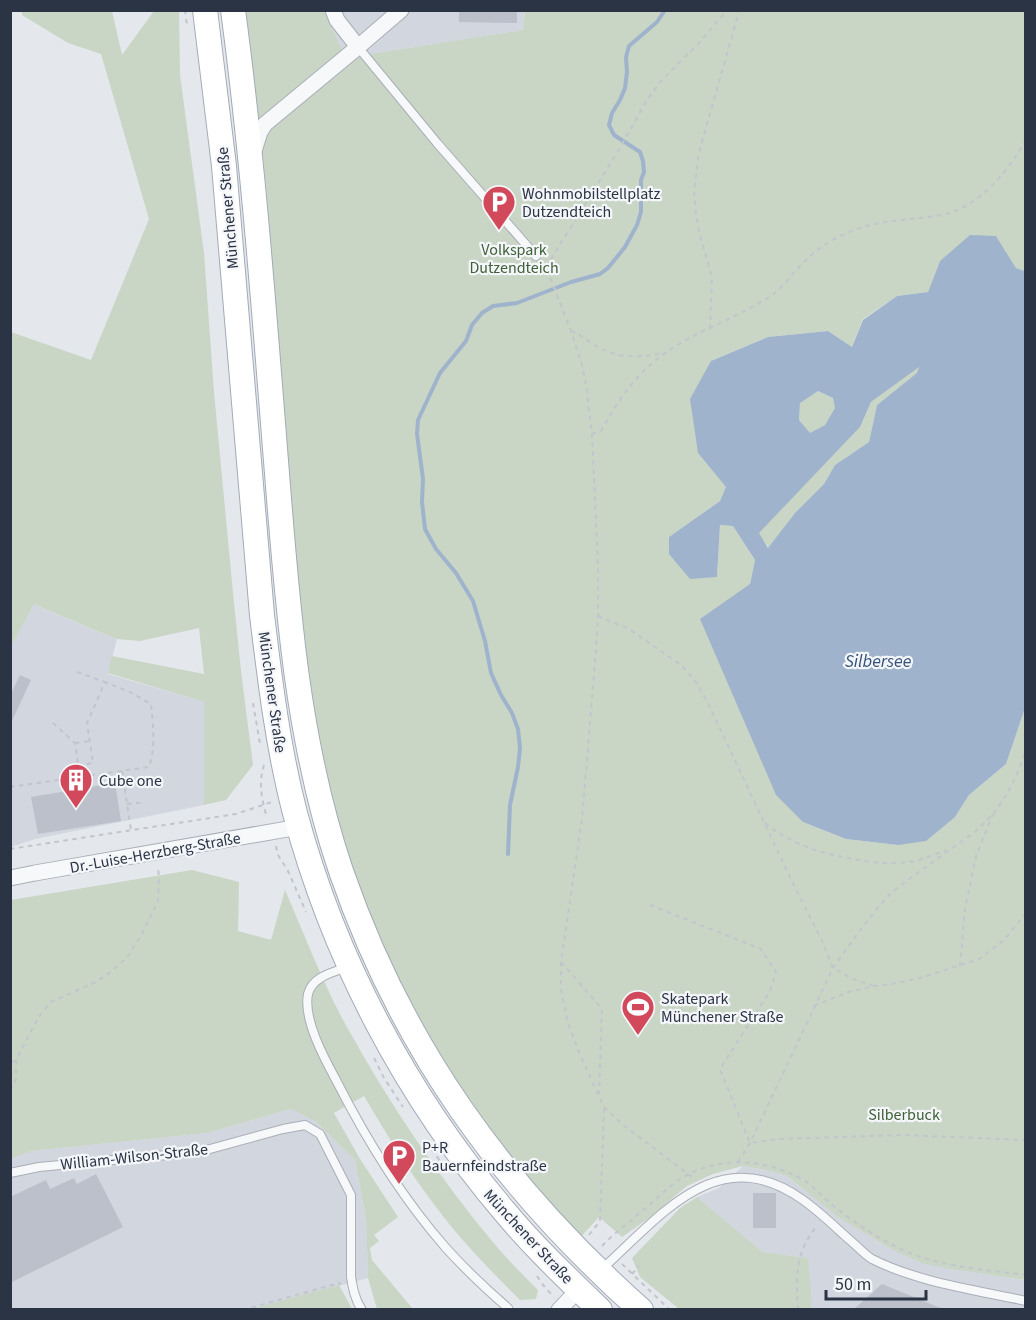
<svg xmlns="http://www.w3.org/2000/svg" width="1036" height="1320" font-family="'Source Sans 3',sans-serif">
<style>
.built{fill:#d2d6de}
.green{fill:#c9d6c5}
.water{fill:#9fb4cc;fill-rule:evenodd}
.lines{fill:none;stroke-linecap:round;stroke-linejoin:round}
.stream{stroke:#9fb4cc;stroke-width:4}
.building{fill:#bbc0ca}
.service-casing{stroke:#a9aeb7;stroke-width:10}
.minor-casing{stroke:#a9aeb7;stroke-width:17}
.primary-casing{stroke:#a3abb8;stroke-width:26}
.path{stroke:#c2c5cb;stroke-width:2;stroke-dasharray:4.5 4.5;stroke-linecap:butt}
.service{stroke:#f7f8fa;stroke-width:8}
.minor{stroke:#f7f8fa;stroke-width:15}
.primary{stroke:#fff;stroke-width:24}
.labels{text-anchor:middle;stroke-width:4.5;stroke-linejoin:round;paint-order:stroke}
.poi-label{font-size:16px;fill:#2b3445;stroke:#f4f6f9;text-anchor:start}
.street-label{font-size:16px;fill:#2b3445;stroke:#f4f6f9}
.park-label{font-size:16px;fill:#3f6138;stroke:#f4f6f9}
.water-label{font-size:18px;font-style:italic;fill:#34527a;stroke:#f4f6f9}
</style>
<rect width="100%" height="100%" fill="#e4e7ec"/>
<g class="built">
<polygon points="324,11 525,11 523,30 357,56 343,51"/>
<polygon points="34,604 93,630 117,639 108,674 204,702 204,805 35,839 11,847 11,646"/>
<polygon points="291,1109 316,1122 355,1160 366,1218 368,1278 251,1309 11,1310 11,1159 31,1151 207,1133"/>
<polygon points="743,1166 766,1170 787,1176 839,1218 893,1250 950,1269 1025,1280 1025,1309 812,1309 807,1258 763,1252 697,1197 719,1188"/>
</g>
<g class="green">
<polygon points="22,11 112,11 122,55 154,11 179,11 180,75 204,253 214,392 233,593 241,671 253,765 226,800 204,805 204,702 108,673 112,656 204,674 199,628 140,641 117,639 94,630 34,604 11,646 11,332 91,360 149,219 101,54 68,43 22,15"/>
<polygon points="239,11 324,11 343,51 357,56 523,30 525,11 1025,11 1025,271 1016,268 996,236 940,261 928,292 897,296 863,319 852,347 828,331 768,337 711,361 698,453 727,487 720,501 669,537 669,554 717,577 720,525 733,526 755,560 750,584 803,822 846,839 898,845 955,817 969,795 1006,764 1025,708 1025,702 1025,1280 950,1269 922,1263 893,1250 839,1218 787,1176 766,1170 743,1166 713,1174 687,1186 649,1218 622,1237 599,1217 578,1240 563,1226 429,1049 349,873 305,691 273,304 269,218 263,159 257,155"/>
<polygon points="919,366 918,373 877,405 869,442 835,465 824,484 795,513 769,548 758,533 860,427 871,402"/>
<polygon points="818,391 833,398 836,408 825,425 810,434 799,420 800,402"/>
<path d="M 192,870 L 239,882 L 238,931 L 271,940 L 285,890 C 304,934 321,978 343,1020 C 387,1100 438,1177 497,1247 C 510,1262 524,1276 538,1290 L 536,1299 L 520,1300 C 492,1272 463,1243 439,1211 C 411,1175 387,1135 364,1096 L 334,1113 L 360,1159 L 398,1217 L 374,1235 L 379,1241 L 370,1248 L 372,1260 L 413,1309 L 377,1309 L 368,1278 L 366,1218 L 355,1160 L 316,1122 L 291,1109 L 207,1133 L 31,1151 L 11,1159 L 11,900 Z"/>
<polygon points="697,1197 763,1252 808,1258 812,1309 679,1309 640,1277 632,1258 680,1208"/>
<polygon points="339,1285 352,1309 251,1309"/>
</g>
<path class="water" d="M 970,235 L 996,236 L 1016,268 L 1025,271 L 1025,708 L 1006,764 L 969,795 L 955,817 L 926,841 L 898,845 L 846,839 L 803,822 L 776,795 L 700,619 L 750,584 L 755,560 L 733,526 L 720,525 L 717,577 L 690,579 L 669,554 L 669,537 L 720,501 L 726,487 L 698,453 L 690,399 L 711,361 L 768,337 L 828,331 L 852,347 L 863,320 L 897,296 L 928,292 L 940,261 ZM 919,367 L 917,373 L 877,405 L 869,442 L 835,465 L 824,484 L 795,513 L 768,548 L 759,533 L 860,427 L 871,402 ZM 818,391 L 833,398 L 835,408 L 825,425 L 810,433 L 799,420 L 800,403 Z"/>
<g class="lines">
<polyline class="stream" points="508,854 510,805 518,767 520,748 518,729 512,713 501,695 491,673 485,641 473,601 456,573 436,549 425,529 422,502 423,479 417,434 418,420 440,373 466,341 472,325 482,313 493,306 517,303 571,282 600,274 608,268 625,247 637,225 641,212 641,180 644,172 643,161 640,152 614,135 609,125 612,113 620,100 625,88 627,72 626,57 629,46 657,22 665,10"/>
</g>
<g class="building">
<polygon points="459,10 517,10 517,23 459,22"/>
<polygon points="20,675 31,680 10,725 10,696"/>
<polygon points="115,783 121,821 38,834 31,797"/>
<polygon points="96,1174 123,1227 10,1283 10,1197 46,1180 50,1189 74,1178 77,1184"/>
<rect x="753" y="1193" width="23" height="35"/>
<polygon points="882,1284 943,1309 943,1310 853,1310"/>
</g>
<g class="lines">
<defs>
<g id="service">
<polyline points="358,47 437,143 536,256"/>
<path d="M 348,967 C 333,972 312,977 308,994 C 303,1019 324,1058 336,1080 C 366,1139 402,1198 446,1248 C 465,1269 486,1289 508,1308"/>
<path d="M 10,1173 L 39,1167 L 199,1152 L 283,1129 L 305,1125 L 320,1134 L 351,1195 L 351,1277 C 353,1289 355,1300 362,1310"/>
<path d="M 602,1269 C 661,1216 718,1139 803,1200 C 820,1212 835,1227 851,1241 C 858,1247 865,1255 872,1259 C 917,1282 976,1290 1026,1301"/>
</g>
<g id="minor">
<polyline points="333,10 337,20 358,47"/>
<polyline points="254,151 260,132 265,124 358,47 401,10"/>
<polyline points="10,878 35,873 299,827"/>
<polyline points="559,1310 579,1289"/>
</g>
<g id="primary">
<path d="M 205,10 L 224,166 L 262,615 C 270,681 278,748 295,813 C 334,959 407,1097 505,1212 C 534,1247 567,1278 600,1310"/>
<path d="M 233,10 C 253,160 264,310 276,461 C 287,599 296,739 341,871 C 402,1048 502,1186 641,1310"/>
</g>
</defs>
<use href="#service" class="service-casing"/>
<use href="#minor" class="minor-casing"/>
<use href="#primary" class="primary-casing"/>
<g class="path">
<polyline points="185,10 187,25"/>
<polyline points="542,262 546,267 571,331 582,365 586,384 592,434 598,567 598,616 596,650 582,819 561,962 561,990 568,1023 581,1057 604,1107 622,1124 696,1180"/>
<polyline points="546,267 620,148 648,98 662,80 698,44 722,16 729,10"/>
<polyline points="710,329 712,277 699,232 696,215 694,190 699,152 738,15 738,10"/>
<path d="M 571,331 C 580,334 586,340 595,345 C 617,359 638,358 663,353"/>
<path d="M 592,434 L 601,431 C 623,391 645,362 686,340 C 714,325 744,313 771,296 C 784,286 794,272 806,260 C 816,250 829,241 843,235 C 875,219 907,221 941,215 C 977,209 1010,170 1026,139"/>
<polyline points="598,616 629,629 681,665 696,682 708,703 786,869 823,943 833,968 853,979 874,986"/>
<polyline points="77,672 105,682"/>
<polyline points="253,703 260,744"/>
<polyline points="53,723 75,743 80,777"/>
<polyline points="75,743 90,741"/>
<path d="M 264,765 C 258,783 262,800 267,818"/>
<polyline points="122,771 131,830"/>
<path d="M 10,787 L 149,767 C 156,747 153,724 151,704 L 130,692 L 105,682 L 87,723 L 93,763 L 78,765"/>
<polyline points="127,804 144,802"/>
<path d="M 765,823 C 794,847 828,855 864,861 C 878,863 892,864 906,862 C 920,861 933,855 946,850"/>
<polyline points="276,846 278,855 288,871 306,912"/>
<polyline points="10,849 236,814 272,802"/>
<polyline points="650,905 761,949 776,972 770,991 720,1069 750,1143 779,1139 903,1135 1026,1140"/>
<polyline points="561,962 602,1009 599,1094"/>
<polyline points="960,966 965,908 977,853 993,814"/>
<polyline points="814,1006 848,992 874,986 887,985 920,978 979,959 1004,940 1026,913"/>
<polyline points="374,1058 384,1078 403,1107"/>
<polyline points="10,1062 16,1060"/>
<polyline points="10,1090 16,1079 16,1060 38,1018 51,1002 96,982 111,972 128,956 143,932 158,901 159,879 158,867"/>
<polyline points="426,1142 446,1169"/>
<polyline points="738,1162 750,1143 833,968 858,933 876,910 891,893 909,879 975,832 994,813 1007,794 1018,772 1026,750"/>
<polyline points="589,1235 600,1221 604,1107"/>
<path d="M 602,1246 L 610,1238 C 625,1225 640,1213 655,1200 C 665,1191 675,1181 687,1175 C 724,1155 770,1160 805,1181 C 816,1188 825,1200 836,1208 C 854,1222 873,1235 893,1245 C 933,1267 981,1269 1026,1275"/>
<polyline points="622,1264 670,1310"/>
<polyline points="632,1274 639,1266"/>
<polyline points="537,1276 543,1285 554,1297"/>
<polyline points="243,1310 339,1283 341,1284"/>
<path d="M 798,1310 C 796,1277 795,1251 818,1225"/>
</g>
<use href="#service" class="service"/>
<use href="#minor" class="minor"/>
<use href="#primary" class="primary"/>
</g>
<defs>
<symbol id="parking-pin" viewBox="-11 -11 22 30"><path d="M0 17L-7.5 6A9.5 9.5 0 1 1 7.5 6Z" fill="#d1495b" stroke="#f4f6f9"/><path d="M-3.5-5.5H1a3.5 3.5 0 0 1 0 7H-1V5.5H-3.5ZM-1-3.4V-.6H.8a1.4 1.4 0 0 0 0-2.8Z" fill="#fff"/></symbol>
<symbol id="building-pin" viewBox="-11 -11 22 30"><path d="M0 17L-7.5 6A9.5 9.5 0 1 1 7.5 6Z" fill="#d1495b" stroke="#f4f6f9"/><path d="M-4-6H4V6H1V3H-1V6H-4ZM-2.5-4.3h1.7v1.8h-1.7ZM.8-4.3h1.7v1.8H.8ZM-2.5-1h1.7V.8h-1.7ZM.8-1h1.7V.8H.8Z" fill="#fff"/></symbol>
<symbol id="stadium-pin" viewBox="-11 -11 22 30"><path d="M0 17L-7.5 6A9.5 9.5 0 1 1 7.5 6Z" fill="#d1495b" stroke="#f4f6f9"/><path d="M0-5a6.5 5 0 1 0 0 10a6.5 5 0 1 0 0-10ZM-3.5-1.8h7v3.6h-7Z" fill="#fff"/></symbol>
</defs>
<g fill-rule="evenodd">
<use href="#parking-pin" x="480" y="183" width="38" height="52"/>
<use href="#building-pin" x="57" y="761" width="38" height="52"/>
<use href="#stadium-pin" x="619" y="988" width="38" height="52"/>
<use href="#parking-pin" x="380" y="1137" width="38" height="52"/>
</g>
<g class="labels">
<g class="poi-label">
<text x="522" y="199">Wohnmobilstellplatz<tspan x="522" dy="18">Dutzendteich</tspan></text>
<text x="99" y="786">Cube one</text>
<text x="661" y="1004">Skatepark<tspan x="661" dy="18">Münchener Straße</tspan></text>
<text x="422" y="1153">P+R<tspan x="422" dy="18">Bauernfeindstraße</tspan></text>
</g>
<g class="street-label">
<text transform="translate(227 208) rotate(-95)" y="6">Münchener Straße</text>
<text transform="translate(273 692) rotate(82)" y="6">Münchener Straße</text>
<text transform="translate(155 852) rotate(-10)" y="6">Dr.-Luise-Herzberg-Straße</text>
<text transform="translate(134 1156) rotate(-6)" y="6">William-Wilson-Straße</text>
<text transform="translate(529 1236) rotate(47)" y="6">Münchener Straße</text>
</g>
<g class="park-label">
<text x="514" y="255">Volkspark<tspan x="514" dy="18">Dutzendteich</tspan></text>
<text x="904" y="1120">Silberbuck</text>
</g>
<g class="water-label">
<text x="878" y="667">Silbersee</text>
</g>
</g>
<rect width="1036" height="1320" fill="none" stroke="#2b3445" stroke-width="24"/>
<path d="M826 1290v9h100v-9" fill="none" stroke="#2b3445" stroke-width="3"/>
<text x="835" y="1290" font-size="18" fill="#2b3445" stroke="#f4f6f9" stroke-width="4.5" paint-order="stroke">50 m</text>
</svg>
